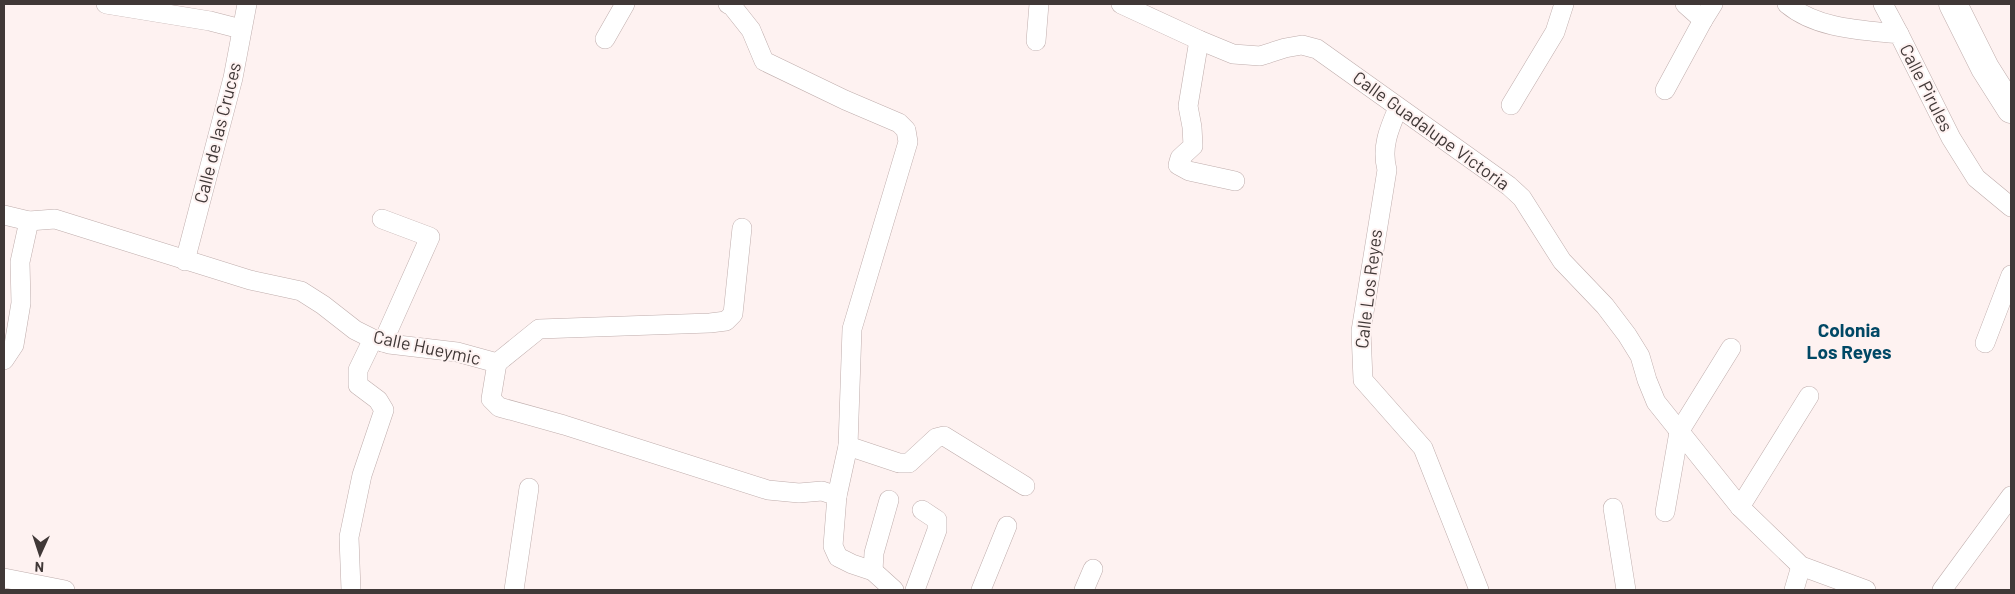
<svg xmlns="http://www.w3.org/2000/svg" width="2015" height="594" font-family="Barlow,sans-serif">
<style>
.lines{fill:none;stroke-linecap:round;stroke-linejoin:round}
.minor-casing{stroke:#bfadac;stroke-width:20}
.primary-casing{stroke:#bfadac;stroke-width:29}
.minor{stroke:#fff;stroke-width:19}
.primary{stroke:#fff;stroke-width:28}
.labels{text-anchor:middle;stroke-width:4;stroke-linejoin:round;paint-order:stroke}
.street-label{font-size:18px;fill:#403837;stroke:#fef2f1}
.neighbourhood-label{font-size:19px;font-weight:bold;fill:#004865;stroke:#fef2f1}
</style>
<rect width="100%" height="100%" fill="#fef2f1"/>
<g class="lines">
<defs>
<g id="minor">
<polyline points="106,4 210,21 241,29"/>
<polyline points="728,4 732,6 751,30 764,61 845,100 899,123 906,130 908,142 852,329 848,446 837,496"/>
<polyline points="1121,4 1199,40 1233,54 1260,56 1285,48 1302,45 1317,49 1509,186 1522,198 1562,261 1605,306 1627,335 1640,356 1647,380 1656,402 1740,507 1801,566 1866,590"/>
<polyline points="1685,4 1703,20 1713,4"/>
<path d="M 1787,4 C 1817,29 1861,30 1899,34 L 1951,138 L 1976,178 L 2011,207"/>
<polyline points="1883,4 1899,34"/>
<polyline points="605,39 625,4"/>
<polyline points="1199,40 1188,106 1192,127 1193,146 1180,158 1178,165 1189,171 1235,181"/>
<polyline points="1036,41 1039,4"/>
<polyline points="1665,90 1703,20"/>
<polyline points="1511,105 1555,32 1564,4"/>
<path d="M 1398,108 C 1389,129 1381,147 1387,170 L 1361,331 L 1363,380 L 1423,448 L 1479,590"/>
<polyline points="4,215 29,221 55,219 250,280 301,291 323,305 355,330 373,339 389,344 457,352 497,363 491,399 499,407 564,425 768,490 799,493 822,491 837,496 833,546 838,557 852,564 873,571 894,590"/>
<polyline points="382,219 430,237 383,342"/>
<polyline points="185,261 233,78 247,4"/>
<polyline points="1985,343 2011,275"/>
<polyline points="4,360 14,345 21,303 20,262 29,221"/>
<polyline points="497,363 539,329 710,323 726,321 733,314 742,228"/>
<polyline points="848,446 899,463 909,463 936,438 944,436 1025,486"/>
<polyline points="1740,507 1809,396"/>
<polyline points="1613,508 1626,590"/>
<polyline points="1665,512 1679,432 1731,348"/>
<polyline points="873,571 874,553 889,500"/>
<polyline points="4,578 65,590"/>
<polyline points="351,590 349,537 362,475 384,410 378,400 358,385 358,370 373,339"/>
<polyline points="514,590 529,488"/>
<polyline points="915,590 937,530 937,520 922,510"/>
<polyline points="981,590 1007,526"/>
<polyline points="1084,590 1093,569"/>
<polyline points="1794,590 1801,566"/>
<polyline points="1942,590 2011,496"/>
</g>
<polyline id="primary" points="1953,4 1985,68 2011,109"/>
</defs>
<use href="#minor" class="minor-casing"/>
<use href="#primary" class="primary-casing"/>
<use href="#minor" class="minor"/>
<use href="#primary" class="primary"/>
</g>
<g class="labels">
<g class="street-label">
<text transform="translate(1926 88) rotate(63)" y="6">Calle Pirules</text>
<text transform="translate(1431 131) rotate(36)" y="6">Calle Guadalupe Victoria</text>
<text transform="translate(218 133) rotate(-76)" y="6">Calle de las Cruces</text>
<text transform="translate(1369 289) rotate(-83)" y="6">Calle Los Reyes</text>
<text transform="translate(427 348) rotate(12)" y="6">Calle Hueymic</text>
</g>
<g class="neighbourhood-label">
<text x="1849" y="337">Colonia<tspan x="1849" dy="22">Los Reyes</tspan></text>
</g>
</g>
<rect width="2015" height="594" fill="none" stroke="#403837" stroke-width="10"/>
<g transform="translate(40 554) rotate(183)" stroke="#fef2f1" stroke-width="4" paint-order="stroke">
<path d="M0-4L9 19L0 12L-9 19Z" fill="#403837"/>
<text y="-8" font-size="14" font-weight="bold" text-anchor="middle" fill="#403837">N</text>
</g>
</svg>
